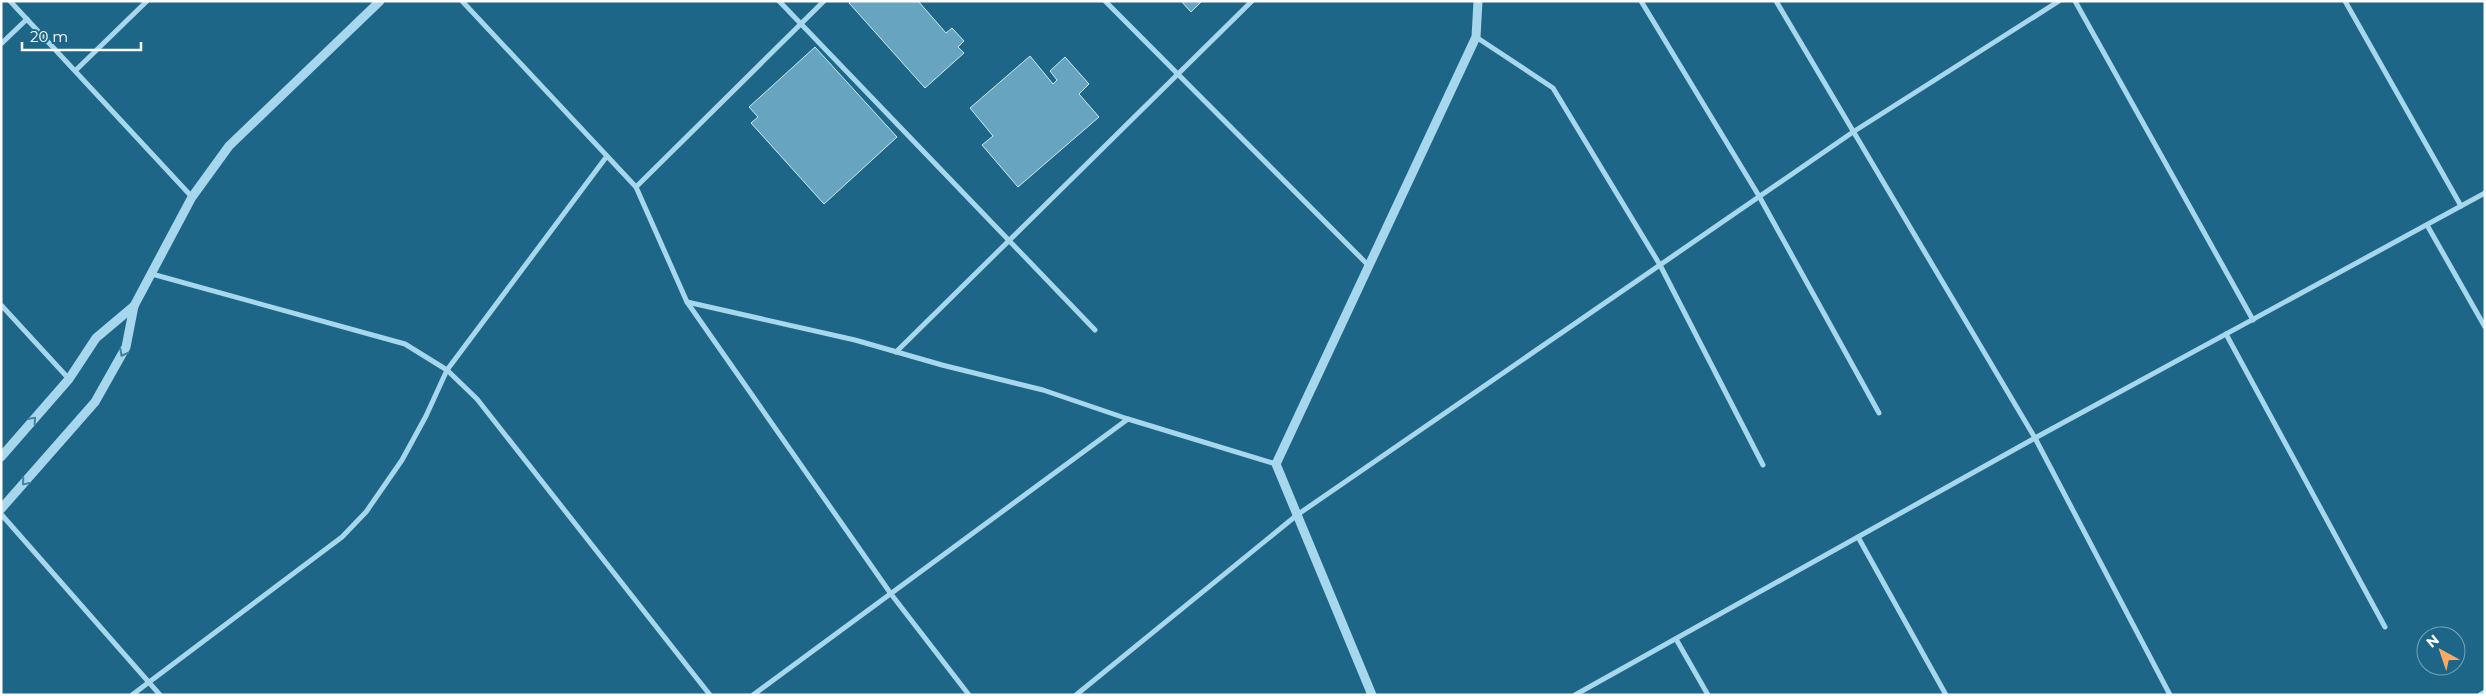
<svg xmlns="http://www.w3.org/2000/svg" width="2486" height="696" font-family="Montserrat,sans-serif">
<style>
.building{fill:#67a4bf;stroke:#ccebf8}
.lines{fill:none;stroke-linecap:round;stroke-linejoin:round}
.minor{stroke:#a7d7ec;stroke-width:5}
.tertiary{stroke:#a7d7ec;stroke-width:9}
.oneway{stroke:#4082a1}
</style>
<rect width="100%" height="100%" fill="#1d6688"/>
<g class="building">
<polygon points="851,1 918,1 946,33 952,28 964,41 958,47 964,53 925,88 849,3"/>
<polygon points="1181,1 1202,1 1191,12"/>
<polygon points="815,47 897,137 824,204 751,123 758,117 749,107"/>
<polygon points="1030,56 1053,84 1057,80 1050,71 1065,57 1089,84 1079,94 1099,117 1018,187 982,145 993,136 970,108"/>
</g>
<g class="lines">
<g class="minor">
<polyline points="10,1 192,197"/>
<polyline points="462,1 636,187 687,302 891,594 969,695"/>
<polyline points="779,1 1095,330"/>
<polyline points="1105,1 1369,266"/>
<polyline points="1641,1 1759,196 1879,413"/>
<polyline points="1776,1 2035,438 2170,695"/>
<polyline points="2075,1 2253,320"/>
<polyline points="2345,1 2461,206"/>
<polyline points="1476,37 1553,88 1660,265 1763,465"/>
<polyline points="1,44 27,19"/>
<polyline points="76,70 147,1"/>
<polyline points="636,187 824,1"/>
<polyline points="2427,225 2485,327"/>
<polyline points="152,274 405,344 447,370 477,399 710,695"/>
<polyline points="687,302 855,340 942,365 1043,390 1128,419"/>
<polyline points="1,305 69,379"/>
<polyline points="2226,334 2385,627"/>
<polyline points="896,352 1252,1"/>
<polyline points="1,514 160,695"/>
<polyline points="1858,537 1946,695"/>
<polyline points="1676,639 1708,695"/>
<polyline points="132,695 342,537 366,512 402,460 426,416 447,370 607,156"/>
<polyline points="753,695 1128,419 1276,464"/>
<polyline points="1076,695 1297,515 1853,132 2059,1"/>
<polyline points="1575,695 2035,438 2485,193"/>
<polyline points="2480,695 2485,692"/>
</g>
<g class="tertiary">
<polyline points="1,457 69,379 96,338 134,306"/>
<polyline points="1,509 95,402 126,347 134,306 192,197 229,146 380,1"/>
<polyline points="1372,695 1276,464 1476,37 1478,1"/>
</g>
</g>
<defs><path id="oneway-chevron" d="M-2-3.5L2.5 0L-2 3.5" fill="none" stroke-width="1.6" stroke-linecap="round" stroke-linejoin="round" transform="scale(1.25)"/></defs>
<g class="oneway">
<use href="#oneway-chevron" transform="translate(123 353) rotate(118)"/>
<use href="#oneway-chevron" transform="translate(33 420) rotate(-49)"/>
<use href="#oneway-chevron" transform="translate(25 482) rotate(131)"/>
</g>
<rect width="2486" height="696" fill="none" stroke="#ffffff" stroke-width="5"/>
<g transform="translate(2441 651) rotate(320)"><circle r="24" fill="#1d6688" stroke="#77a3b8"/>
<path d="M0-4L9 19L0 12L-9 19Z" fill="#fbab65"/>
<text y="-8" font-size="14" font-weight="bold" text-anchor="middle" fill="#ffffff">N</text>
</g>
<path d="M22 42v8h119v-8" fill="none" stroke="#ffffff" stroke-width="2.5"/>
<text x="30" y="42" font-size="15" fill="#ffffff" stroke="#1d6688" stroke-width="4" paint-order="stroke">20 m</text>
</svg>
